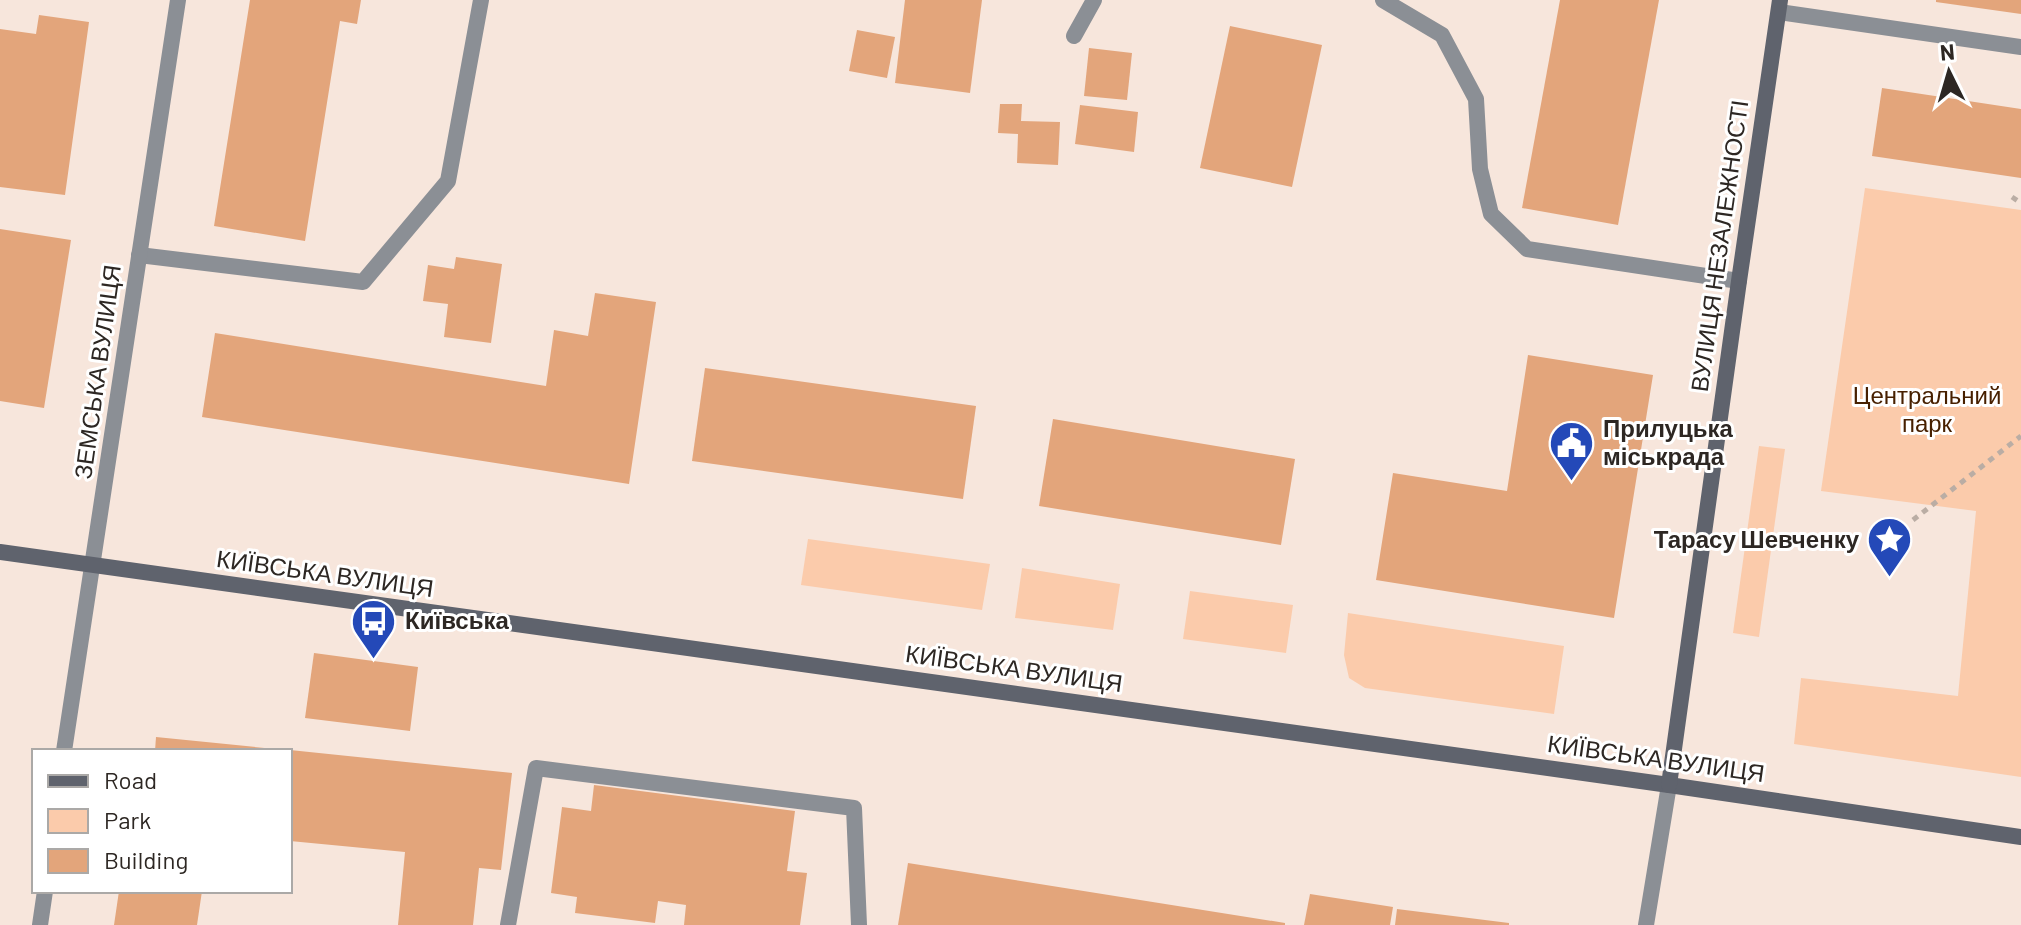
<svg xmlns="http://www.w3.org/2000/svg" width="2021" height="925" font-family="Barlow,sans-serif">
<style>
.green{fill:#fbcbab}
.building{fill:#e3a57b}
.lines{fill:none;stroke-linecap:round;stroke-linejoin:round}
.path{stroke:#baada4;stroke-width:5;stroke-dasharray:6 6;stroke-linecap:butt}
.service{stroke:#8b8f95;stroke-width:16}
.minor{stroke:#8b8f95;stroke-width:16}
.secondary{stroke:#5f636d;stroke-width:16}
.labels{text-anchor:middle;stroke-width:6;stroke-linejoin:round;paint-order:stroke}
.street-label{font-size:24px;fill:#2d2723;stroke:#fff}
.park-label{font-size:24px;fill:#472000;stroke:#fff}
.poi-label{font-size:24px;font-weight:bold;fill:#2d2723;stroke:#fff;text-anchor:start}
</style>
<rect width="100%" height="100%" fill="#f7e6dc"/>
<g class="green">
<polygon points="1865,188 2021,210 2021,777 1794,744 1801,678 1958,696 1976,511 1821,491"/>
<polygon points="1759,446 1785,449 1759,637 1733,633"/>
<polygon points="808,539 990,564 982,610 801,585"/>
<polygon points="1022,568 1120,584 1113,630 1015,618"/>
<polygon points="1190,591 1293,605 1286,653 1183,639"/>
<polygon points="1348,613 1564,646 1554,714 1365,688 1349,678 1344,655"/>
</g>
<g class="building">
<polygon points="250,0 361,0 357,24 340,21 305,241 214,226"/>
<polygon points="905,0 982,0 970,93 895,83"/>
<polygon points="1560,0 1659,0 1618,225 1522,208"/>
<polygon points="1936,0 2021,0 2021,14 1936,2"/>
<polygon points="39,15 89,22 65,195 0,187 0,29 36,34"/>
<polygon points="1230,26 1322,45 1292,187 1200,168"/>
<polygon points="857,30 895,37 887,78 849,71"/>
<polygon points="1089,48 1132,53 1127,100 1084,96"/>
<polygon points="1882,88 2021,109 2021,178 1872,156"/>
<polygon points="1000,104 1022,104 1021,121 1060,122 1058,165 1017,163 1018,134 998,133"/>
<polygon points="1080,105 1138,112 1134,152 1075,144"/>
<polygon points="0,229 71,240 44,408 0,401"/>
<polygon points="456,257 502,264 491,343 444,337 448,304 423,301 428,265 454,269"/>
<polygon points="595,293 656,302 629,484 202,417 215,333 546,386 554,330 588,336"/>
<polygon points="1528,355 1653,375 1614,618 1376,580 1393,473 1507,491"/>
<polygon points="705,368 976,406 963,499 692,461"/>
<polygon points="1053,419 1295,459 1281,545 1039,506"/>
<polygon points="314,653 418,667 410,731 305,718"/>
<polygon points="156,737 275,749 275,751 155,751"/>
<polygon points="290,750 512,773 501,870 479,868 473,925 398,925 405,852 290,841"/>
<polygon points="594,785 795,811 787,871 807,873 800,925 684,925 686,905 658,901 655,923 575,913 577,897 551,893 562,807 591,811"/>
<polygon points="908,863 1285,923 1285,925 898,925"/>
<polygon points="119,891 202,891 197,925 114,925"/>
<polygon points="1310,894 1393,907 1390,925 1304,925"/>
<polygon points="1397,909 1509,923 1509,925 1395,925"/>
</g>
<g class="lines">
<g class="path">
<polyline points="2012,197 2021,203"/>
<polyline points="1913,520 2021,436"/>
</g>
<g class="service">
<polyline points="1779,12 2021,47"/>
<polyline points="139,255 363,282 448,181 481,0"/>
<polyline points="508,925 536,768 854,808 859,925"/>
</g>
<g class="minor">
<polyline points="1383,0 1442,35 1476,99 1480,169 1491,214 1527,249 1739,281"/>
<polyline points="1074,36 1094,0"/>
<polyline points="64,751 178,0"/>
<polyline points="40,925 45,891"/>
<polyline points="1646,925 1669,785"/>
</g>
<g class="secondary">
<polyline points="0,552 1669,785 2021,837"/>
<polyline points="1669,785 1739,281 1780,0"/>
</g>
</g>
<defs>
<symbol id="civic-pin" viewBox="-11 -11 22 30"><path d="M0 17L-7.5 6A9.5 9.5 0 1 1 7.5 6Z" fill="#2449b8" stroke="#fff"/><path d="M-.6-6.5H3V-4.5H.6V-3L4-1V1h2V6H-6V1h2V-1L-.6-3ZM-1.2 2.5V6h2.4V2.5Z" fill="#fff"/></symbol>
<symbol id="sight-pin" viewBox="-11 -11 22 30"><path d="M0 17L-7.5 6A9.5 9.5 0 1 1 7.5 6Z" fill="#2449b8" stroke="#fff"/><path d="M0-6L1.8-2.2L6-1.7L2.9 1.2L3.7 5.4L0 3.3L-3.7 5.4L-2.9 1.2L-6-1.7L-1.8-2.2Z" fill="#fff"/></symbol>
<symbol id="bus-pin" viewBox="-11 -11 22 30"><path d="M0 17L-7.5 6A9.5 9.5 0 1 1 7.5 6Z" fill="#2449b8" stroke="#fff"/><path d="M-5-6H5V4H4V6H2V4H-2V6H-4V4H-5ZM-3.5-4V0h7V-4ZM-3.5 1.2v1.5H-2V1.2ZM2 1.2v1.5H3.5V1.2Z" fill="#fff"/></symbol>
</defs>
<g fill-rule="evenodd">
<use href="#civic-pin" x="1546" y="418" width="51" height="69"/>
<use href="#sight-pin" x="1864" y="514" width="51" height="69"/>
<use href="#bus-pin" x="348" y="596" width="51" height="69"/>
</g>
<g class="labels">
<g class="street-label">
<text transform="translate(1720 246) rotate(-82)" y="8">ВУЛИЦЯ НЕЗАЛЕЖНОСТІ</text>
<text transform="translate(98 372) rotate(-82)" y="8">ЗЕМСЬКА ВУЛИЦЯ</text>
<text transform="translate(325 574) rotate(8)" y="8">КИЇВСЬКА ВУЛИЦЯ</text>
<text transform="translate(1014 669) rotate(8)" y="8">КИЇВСЬКА ВУЛИЦЯ</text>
<text transform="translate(1656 759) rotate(8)" y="8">КИЇВСЬКА ВУЛИЦЯ</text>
</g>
<g class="park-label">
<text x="1927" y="404">Центральний<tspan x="1927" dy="28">парк</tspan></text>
</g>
<g class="poi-label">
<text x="1603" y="437">Прилуцька<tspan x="1603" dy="28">міськрада</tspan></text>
<text x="1859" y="548" text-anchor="end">Тарасу Шевченку</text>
<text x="405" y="629">Київська</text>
</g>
</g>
<rect x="32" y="749" width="260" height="144" fill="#ffffff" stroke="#aba9a7" stroke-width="2"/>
<rect x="48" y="775" width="40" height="12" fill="#5f636d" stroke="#aba9a7" stroke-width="2"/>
<text x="104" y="789" font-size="24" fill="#2d2723">Road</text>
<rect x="48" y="809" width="40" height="24" fill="#fbcbab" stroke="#aba9a7" stroke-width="2"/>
<text x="104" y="829" font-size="24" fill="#2d2723">Park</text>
<rect x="48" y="849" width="40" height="24" fill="#e3a57b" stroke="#aba9a7" stroke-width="2"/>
<text x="104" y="869" font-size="24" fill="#2d2723">Building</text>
<g transform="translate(1949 72) rotate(355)" stroke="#ffffff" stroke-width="6" paint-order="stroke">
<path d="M0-6L14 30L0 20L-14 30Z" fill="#2d2723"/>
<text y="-12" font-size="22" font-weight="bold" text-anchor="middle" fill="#2d2723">N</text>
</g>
</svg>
